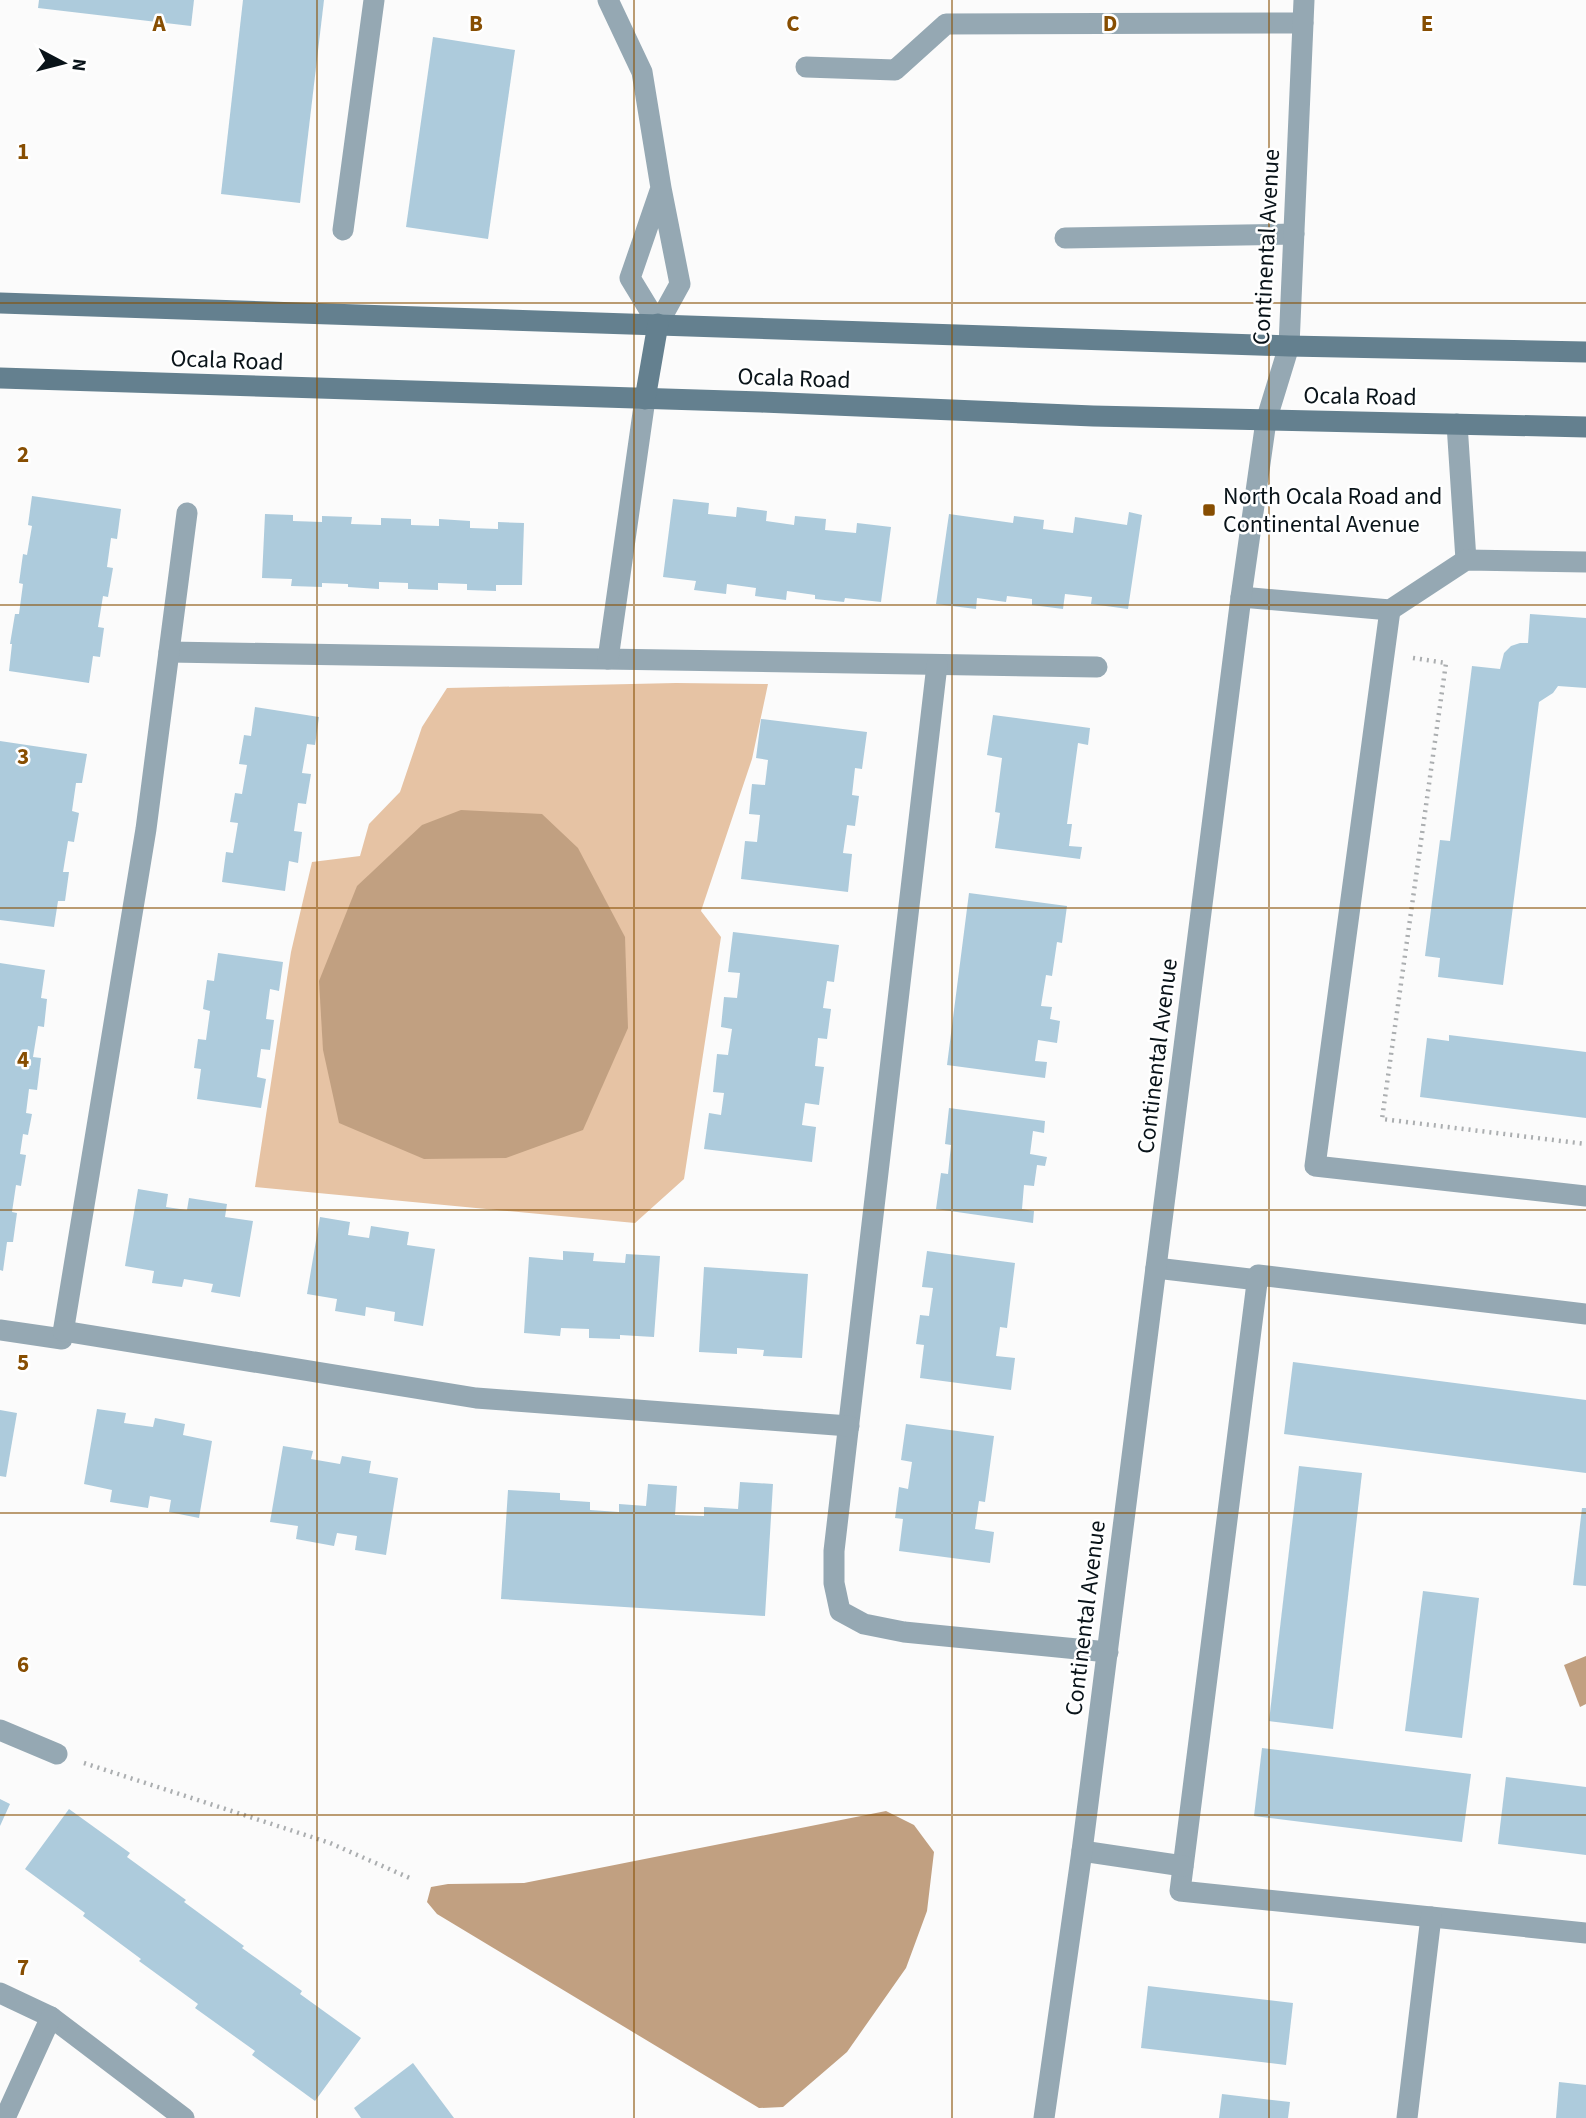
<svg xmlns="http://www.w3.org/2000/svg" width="1586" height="2118" font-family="'Source Sans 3',sans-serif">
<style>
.forest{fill:#e6c3a4}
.water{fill:#c1a081}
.building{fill:#adcbdc}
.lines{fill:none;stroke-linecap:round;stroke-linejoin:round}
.path{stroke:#abaeb0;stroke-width:4.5;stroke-dasharray:2 5;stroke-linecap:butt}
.lane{stroke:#95a8b3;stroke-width:21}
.street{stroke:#95a8b3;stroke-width:21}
.secondary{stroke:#64808f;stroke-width:21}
.grid{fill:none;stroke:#874e02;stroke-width:2;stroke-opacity:0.55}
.poi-dot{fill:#874e02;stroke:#fff;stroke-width:2.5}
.labels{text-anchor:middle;stroke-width:5;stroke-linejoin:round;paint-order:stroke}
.street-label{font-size:24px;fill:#091319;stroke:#fff}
.poi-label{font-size:24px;fill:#091319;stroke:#fff;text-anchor:start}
.grid-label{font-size:23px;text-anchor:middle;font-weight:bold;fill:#874e02;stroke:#fff;stroke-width:5;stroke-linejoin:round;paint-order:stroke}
</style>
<rect width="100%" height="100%" fill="#fbfbfb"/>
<polygon class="forest" points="676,683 768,684 752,759 701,911 721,937 684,1179 635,1223 255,1187 291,952 312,862 360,856 369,824 400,792 422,727 447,688"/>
<g class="water">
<polygon points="461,810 542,814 578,848 625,937 628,1028 583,1130 506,1158 424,1159 339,1123 323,1050 319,981 357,886 422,825"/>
<polygon points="1586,1656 1586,1704 1580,1707 1564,1665"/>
<polygon points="886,1811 914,1825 934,1852 927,1911 906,1968 847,2052 783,2107 759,2108 437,1914 427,1902 431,1887 448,1884 524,1883"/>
</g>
<g class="building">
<polygon points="39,0 194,0 191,26 38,8"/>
<polygon points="243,0 324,0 300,203 221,194"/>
<polygon points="433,37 515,50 488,239 406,227"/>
<polygon points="32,496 121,509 117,539 111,538 107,567 113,568 108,597 103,596 98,627 104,628 100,657 93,656 89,683 9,671 12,644 10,644 15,614 19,614 23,584 19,583 23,554 27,555 32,526 28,525"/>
<polygon points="673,499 709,503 708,514 736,517 737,507 767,511 766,521 794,525 795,516 826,519 825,530 856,533 857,523 891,527 881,602 845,598 844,602 815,599 815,595 787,591 786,600 755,596 756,588 727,584 726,594 694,590 696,581 663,577"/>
<polygon points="1129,512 1142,515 1128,609 1091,604 1092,597 1065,594 1063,609 1032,605 1032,599 1007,596 1006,602 977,598 976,609 936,604 949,514 1013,523 1014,516 1044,520 1043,529 1073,533 1075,517 1127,525"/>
<polygon points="265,514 293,515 293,521 322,522 322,516 352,517 351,524 381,525 381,518 411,519 411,525 439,526 439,519 470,521 470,528 498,529 498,522 524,523 522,585 496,585 496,591 467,590 467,584 438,583 438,590 408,589 408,583 379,582 379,589 348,587 348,584 322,583 322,587 291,586 292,579 262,578"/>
<polygon points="1530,614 1586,618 1586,688 1558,686 1553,693 1539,702 1503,985 1438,977 1440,958 1425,956 1440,840 1450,841 1472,666 1500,669 1504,653 1511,646 1520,643 1528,643"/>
<polygon points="255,707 319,717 315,745 307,744 302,773 311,774 306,804 298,803 294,831 302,832 298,863 289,861 285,891 222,882 226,852 233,853 238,823 230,822 235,793 242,794 247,765 239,764 244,735 251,736"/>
<polygon points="993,715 1090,728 1088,745 1078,743 1067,824 1072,824 1069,846 1082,847 1080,859 995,848 1000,813 995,812 1002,758 987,755"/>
<polygon points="761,719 867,732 862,769 855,768 852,795 859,796 855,826 847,825 843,853 852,854 848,892 741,879 745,841 757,842 760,815 749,814 752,784 765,785 768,760 756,758"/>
<polygon points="0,741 87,754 82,783 76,783 72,811 79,813 74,842 68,841 63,872 69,872 65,901 58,901 54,927 0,920"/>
<polygon points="969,893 1067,906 1062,943 1057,942 1052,976 1046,975 1041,1006 1052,1007 1050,1019 1060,1021 1057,1043 1038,1040 1035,1061 1047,1062 1045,1078 947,1065"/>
<polygon points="733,932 839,945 834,982 827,981 823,1008 831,1009 827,1039 818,1038 815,1066 824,1067 819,1105 805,1103 802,1125 816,1127 812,1162 704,1149 709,1113 721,1115 724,1093 713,1092 717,1054 728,1055 732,1029 721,1027 724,997 737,998 740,973 728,972"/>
<polygon points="218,953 283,962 279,991 270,989 266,1019 274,1020 270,1050 261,1049 257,1077 266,1079 261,1108 197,1099 201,1069 194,1068 198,1039 206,1040 210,1011 203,1009 207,980 214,981"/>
<polygon points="0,963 45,970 41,998 47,999 44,1027 38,1026 33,1057 41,1058 37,1090 29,1089 26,1113 32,1114 28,1135 23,1134 20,1154 26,1155 21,1186 16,1185 12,1212 17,1213 13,1242 7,1242 3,1271 0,1270"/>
<polygon points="1449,1035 1586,1052 1586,1118 1420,1097 1427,1038 1449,1041"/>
<polygon points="949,1108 1045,1121 1044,1133 1033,1131 1030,1154 1047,1157 1045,1166 1037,1165 1034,1186 1024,1185 1022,1209 1034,1211 1033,1223 936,1209 941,1173 948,1174 951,1145 945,1144"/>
<polygon points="138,1189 168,1194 166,1207 187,1210 189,1198 227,1204 225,1217 253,1221 240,1297 211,1292 213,1284 184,1279 182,1287 152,1283 154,1271 125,1266"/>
<polygon points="320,1217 350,1222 348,1235 369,1238 371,1226 409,1232 407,1245 435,1249 423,1326 394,1321 395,1312 366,1307 365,1316 335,1311 337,1299 307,1294"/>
<polygon points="563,1251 594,1253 593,1261 625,1263 626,1254 660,1256 654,1337 620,1335 620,1339 589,1338 589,1329 561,1328 560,1336 524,1333 529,1257 563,1260"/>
<polygon points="927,1251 1015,1263 1007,1328 1000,1327 996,1356 1015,1358 1011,1390 920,1378 924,1345 916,1344 920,1315 929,1316 933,1288 922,1287"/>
<polygon points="704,1267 808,1274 802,1358 763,1356 764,1350 737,1348 737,1354 699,1352"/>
<polygon points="1293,1362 1586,1400 1586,1473 1284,1434"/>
<polygon points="97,1409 126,1413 124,1423 153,1427 155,1418 185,1424 183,1435 212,1441 199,1518 169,1512 171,1500 150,1496 148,1508 110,1502 112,1490 84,1484"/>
<polygon points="0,1410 17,1413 6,1477 0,1476"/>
<polygon points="906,1424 994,1436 985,1502 979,1501 975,1529 994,1532 990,1563 899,1551 903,1519 895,1518 899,1487 908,1489 912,1462 901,1460"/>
<polygon points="283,1446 313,1451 311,1459 340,1464 342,1456 371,1461 369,1473 398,1478 386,1555 355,1550 357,1536 337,1533 334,1546 296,1539 298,1526 270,1522"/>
<polygon points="1299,1466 1362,1473 1333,1729 1269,1721"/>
<polygon points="740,1482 773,1484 765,1616 501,1599 508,1490 560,1493 560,1500 590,1502 590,1510 619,1512 619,1504 646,1506 648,1484 677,1486 675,1515 704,1516 704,1507 738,1509"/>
<polygon points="1582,1508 1586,1508 1586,1586 1573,1585"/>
<polygon points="1423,1591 1479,1598 1462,1738 1405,1731"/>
<polygon points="1262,1748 1471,1774 1462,1842 1254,1816"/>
<polygon points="1506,1777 1586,1787 1586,1855 1498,1844"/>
<polygon points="0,1799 10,1804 0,1826"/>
<polygon points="69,1809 130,1853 127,1857 186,1900 184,1902 244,1946 242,1948 302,1991 300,1994 361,2038 315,2101 252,2055 255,2051 195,2008 198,2004 139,1961 141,1959 83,1916 85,1913 25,1869"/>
<polygon points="1148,1986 1293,2003 1286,2065 1141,2048"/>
<polygon points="413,2063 454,2118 361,2118 354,2108"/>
<polygon points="1559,2082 1586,2085 1586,2118 1556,2118"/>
<polygon points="1222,2094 1290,2102 1288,2118 1219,2118"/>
</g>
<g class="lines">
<g class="path">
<polyline points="1413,658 1446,663 1382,1119 1586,1144"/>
<polyline points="84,1763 330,1843 412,1879"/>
</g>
<g class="lane">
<polyline points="608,0 642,72 661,188 680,284 658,324 630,278 661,188"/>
<polyline points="806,67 895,70 946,24 1303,23"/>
<polyline points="343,230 374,0"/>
<polyline points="1065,238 1294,234"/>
<polyline points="1457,424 1466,560"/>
<polyline points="1241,597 1390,610 1466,560 1586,562"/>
<polyline points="1390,610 1315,1166 1586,1196"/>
<polyline points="169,652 1097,667"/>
<polyline points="608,659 645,399"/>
<polyline points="937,665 834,1551 834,1583 840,1611 864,1624 904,1632 1108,1652"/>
<polyline points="1156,1268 1258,1280"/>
<polyline points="1586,1314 1258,1275 1180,1891 1586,1933"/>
<polyline points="0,1330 62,1339 146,829 187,513"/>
<polyline points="63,1331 476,1398 849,1426"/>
<polyline points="0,1730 57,1754"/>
<polyline points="1082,1851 1183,1866"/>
<polyline points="0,1993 51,2017 184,2118"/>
<polyline points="5,2118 51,2017"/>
<polyline points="1407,2118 1431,1917"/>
</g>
<polyline class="street" points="1044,2118 1082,1851 1241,597 1266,421 1289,346 1304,0"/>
<g class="secondary">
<polyline points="0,303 1289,346 1586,352"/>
<polyline points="0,378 761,402 1093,416 1586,427"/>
<polyline points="645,399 658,324"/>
</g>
</g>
<path class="grid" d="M 317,0 L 317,2118M 634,0 L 634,2118M 952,0 L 952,2118M 1269,0 L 1269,2118M 0,303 L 1586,303M 0,605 L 1586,605M 0,908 L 1586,908M 0,1210 L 1586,1210M 0,1513 L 1586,1513M 0,1815 L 1586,1815"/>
<rect class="poi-dot" x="1202" y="503" width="14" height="14" rx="3.5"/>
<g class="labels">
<g class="street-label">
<text transform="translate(1266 247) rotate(-87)" y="8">Continental Avenue</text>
<text transform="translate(227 360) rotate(2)" y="8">Ocala Road</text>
<text transform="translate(794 378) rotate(2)" y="8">Ocala Road</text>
<text transform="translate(1360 396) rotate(1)" y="8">Ocala Road</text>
<text transform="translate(1157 1056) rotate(-83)" y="8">Continental Avenue</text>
<text transform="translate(1085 1618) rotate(-83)" y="8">Continental Avenue</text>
</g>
<g class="poi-label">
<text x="1223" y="504">North Ocala Road and<tspan x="1223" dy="28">Continental Avenue</tspan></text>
</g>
</g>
<g class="grid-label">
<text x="159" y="31">A</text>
<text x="476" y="31">B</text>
<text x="793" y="31">C</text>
<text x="1110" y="31">D</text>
<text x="1427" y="31">E</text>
<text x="23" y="159">1</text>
<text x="23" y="462">2</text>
<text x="23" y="764">3</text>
<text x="23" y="1067">4</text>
<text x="23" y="1370">5</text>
<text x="23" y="1672">6</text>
<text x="23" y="1975">7</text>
</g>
<g transform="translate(63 63) rotate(97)" stroke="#ffffff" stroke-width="5" paint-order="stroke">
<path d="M0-5L12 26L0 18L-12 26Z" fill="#091319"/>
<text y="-10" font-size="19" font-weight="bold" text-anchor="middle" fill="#091319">N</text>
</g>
</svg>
